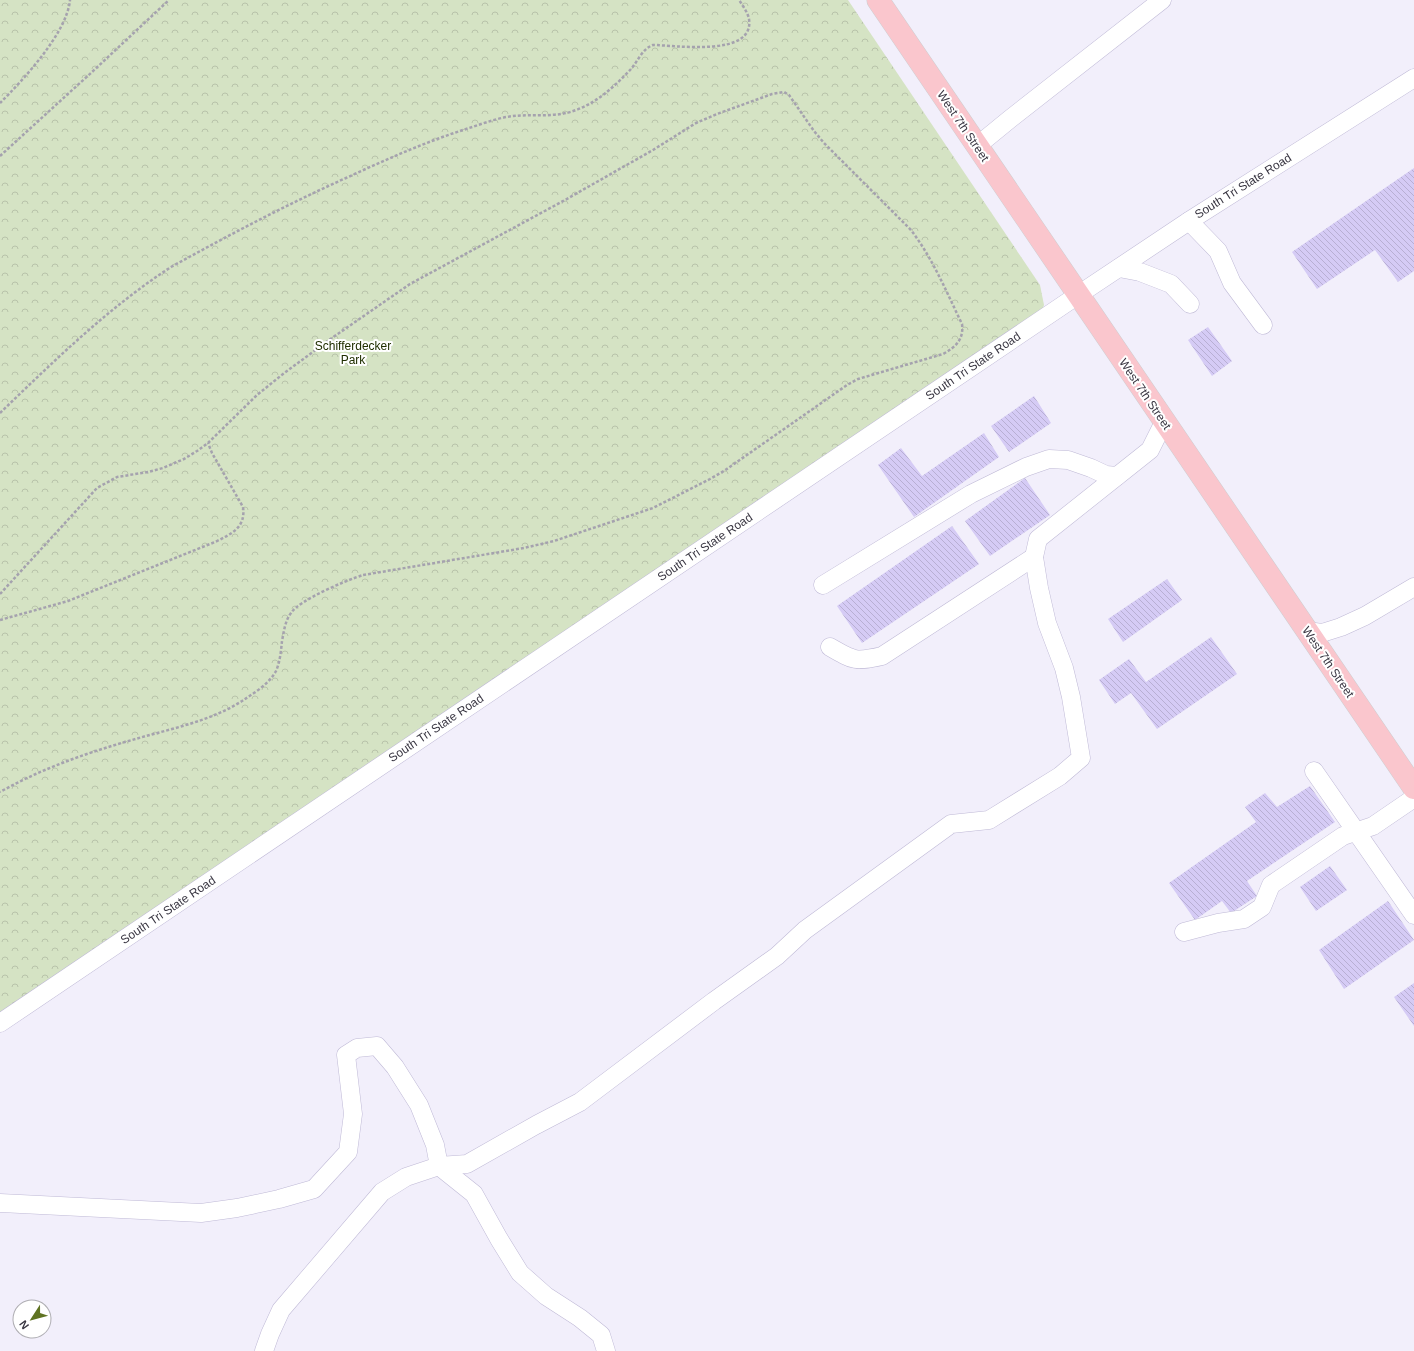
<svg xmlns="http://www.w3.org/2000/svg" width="1414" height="1351" font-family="Helvetica,sans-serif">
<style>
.park{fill:url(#park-crowns)}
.building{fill:url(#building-back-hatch)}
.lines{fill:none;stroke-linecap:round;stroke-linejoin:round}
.minor-casing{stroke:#bfb9d6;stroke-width:19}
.major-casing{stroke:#cfcfd1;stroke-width:23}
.path{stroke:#a5a2ae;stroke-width:2.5;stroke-dasharray:3 2;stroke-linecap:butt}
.minor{stroke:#fff;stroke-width:18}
.major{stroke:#fac6cd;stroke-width:22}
.labels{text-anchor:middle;stroke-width:4;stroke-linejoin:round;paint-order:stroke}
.street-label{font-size:12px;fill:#383541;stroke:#fff}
.park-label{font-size:12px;fill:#202f01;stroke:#fff}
</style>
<defs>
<pattern id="park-crowns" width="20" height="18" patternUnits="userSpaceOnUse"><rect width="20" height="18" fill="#d5e3c4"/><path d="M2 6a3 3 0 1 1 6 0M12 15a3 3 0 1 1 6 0" fill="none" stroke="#b8c3aa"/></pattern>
<pattern id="building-back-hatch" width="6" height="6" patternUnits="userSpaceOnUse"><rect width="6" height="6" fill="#d5cbf5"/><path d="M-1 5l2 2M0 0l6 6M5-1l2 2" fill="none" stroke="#b8afd3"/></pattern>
</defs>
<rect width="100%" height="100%" fill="#f2effb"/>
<polygon class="park" points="0,0 848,0 1040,285 1044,305 1041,314 0,1017"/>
<g class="building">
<polygon points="1414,168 1414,271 1398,282 1375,250 1317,289 1292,252"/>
<polygon points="1208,327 1232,361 1212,376 1188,340"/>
<polygon points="1034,396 1051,423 1009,452 991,426"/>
<polygon points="984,433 999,457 914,517 878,465 901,448 922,476"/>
<polygon points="1025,478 1050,515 990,556 965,521"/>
<polygon points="952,526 979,564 862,643 837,606"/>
<polygon points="1167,579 1182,600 1123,642 1108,619"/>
<polygon points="1211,637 1237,674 1157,729 1131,693 1115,704 1099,680 1129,659 1146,682"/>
<polygon points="1310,786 1335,822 1247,881 1257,896 1231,913 1222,901 1195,920 1169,883 1256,822 1245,807 1265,793 1277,807"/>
<polygon points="1330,866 1347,890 1316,911 1300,887"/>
<polygon points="1388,901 1414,940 1344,989 1319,950"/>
<polygon points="1414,983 1414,1026 1394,997"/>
</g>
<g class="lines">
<defs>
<g id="minor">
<polyline points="977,146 1010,119 1162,0"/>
<polyline points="1189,221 1218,251 1232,283 1263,325"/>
<polyline points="1119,268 1140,272 1171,284 1190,304"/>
<polyline points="823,585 971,494 1026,467 1049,459 1068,460 1091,468 1106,475 1117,476"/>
<polyline points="1307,631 1322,633 1341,627 1365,616 1414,587"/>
<path d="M 830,647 C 854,661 856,662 882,656 L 1034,557"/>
<polyline points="1314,771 1414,915"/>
<polyline points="1184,932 1218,923 1244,919 1262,907 1271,885 1343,836 1373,826 1414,798"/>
<polyline points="0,1023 1078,295 1189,221 1414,78"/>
<polyline points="0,1203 201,1213 237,1208 279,1199 314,1189 348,1152 353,1114 346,1055 357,1048 377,1046 395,1067 419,1105 435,1145 439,1166 474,1194 499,1239 520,1273 546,1296 580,1318 601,1335 606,1351"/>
<polyline points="264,1351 270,1334 281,1310 382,1192 406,1177 439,1166 467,1164 536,1125 580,1102 714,1001 777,956 805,930 951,824 989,820 1060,776 1081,758 1071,697 1064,668 1047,623 1039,588 1034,557 1038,539 1150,450 1164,422"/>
</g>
<polyline id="major" points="878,0 1414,788"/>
</defs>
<use href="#minor" class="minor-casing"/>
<use href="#major" class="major-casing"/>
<g class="path">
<path d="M 0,103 C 23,80 67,33 70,0"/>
<polyline points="0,156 92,72 169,0"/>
<path d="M 0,413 C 54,361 108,308 171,267 C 229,235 286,205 346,178 C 385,160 423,143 463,130 C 479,125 496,118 513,116 C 533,114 556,118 576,110 C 598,102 615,86 631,69 C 638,61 642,49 653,45 C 674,45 755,58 749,19 C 748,13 743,6 739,0"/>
<path d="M 0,594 L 97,488 L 117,477 L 148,472 L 163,468 L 184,459 L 197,451 L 208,443 L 257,395 L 283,374 L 329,340 L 410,284 L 565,200 L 653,150 L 696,123 L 717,114 L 772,94 L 784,92 L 789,95 L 814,131 L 824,143 L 911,230 C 933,259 946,291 962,324 C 964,339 956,347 943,354 L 858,379 L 847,385 L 724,471 L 710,479 L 653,508 L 554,541 L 524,548 L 363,575 C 347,580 299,600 291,613 C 285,621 284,631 282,641 C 281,651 280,662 276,671 C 269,684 254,693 242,701 C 209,722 169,729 132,740 C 86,753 41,769 0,792"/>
<path d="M 0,620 L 68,601 L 215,542 C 231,534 246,528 243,507 L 212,453 L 208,443"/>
</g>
<use href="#minor" class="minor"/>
<use href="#major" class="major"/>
</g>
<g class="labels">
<g class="street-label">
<text transform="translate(963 126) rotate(56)" y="4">West 7th Street</text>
<text transform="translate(1243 186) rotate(-32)" y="4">South Tri State Road</text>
<text transform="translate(973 366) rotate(-34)" y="4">South Tri State Road</text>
<text transform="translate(1145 394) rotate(56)" y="4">West 7th Street</text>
<text transform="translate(705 547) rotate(-34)" y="4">South Tri State Road</text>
<text transform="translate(1328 662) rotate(56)" y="4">West 7th Street</text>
<text transform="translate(436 728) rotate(-34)" y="4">South Tri State Road</text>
<text transform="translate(168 910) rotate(-34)" y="4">South Tri State Road</text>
</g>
<g class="park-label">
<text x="353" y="350">Schifferdecker<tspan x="353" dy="14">Park</tspan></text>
</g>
</g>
<g transform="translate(32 1319) rotate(234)"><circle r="19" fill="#ffffff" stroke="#afaeb3"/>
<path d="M0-3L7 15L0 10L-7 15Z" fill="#5f7322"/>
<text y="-6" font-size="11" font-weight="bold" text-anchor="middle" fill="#383541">N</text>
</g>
</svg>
